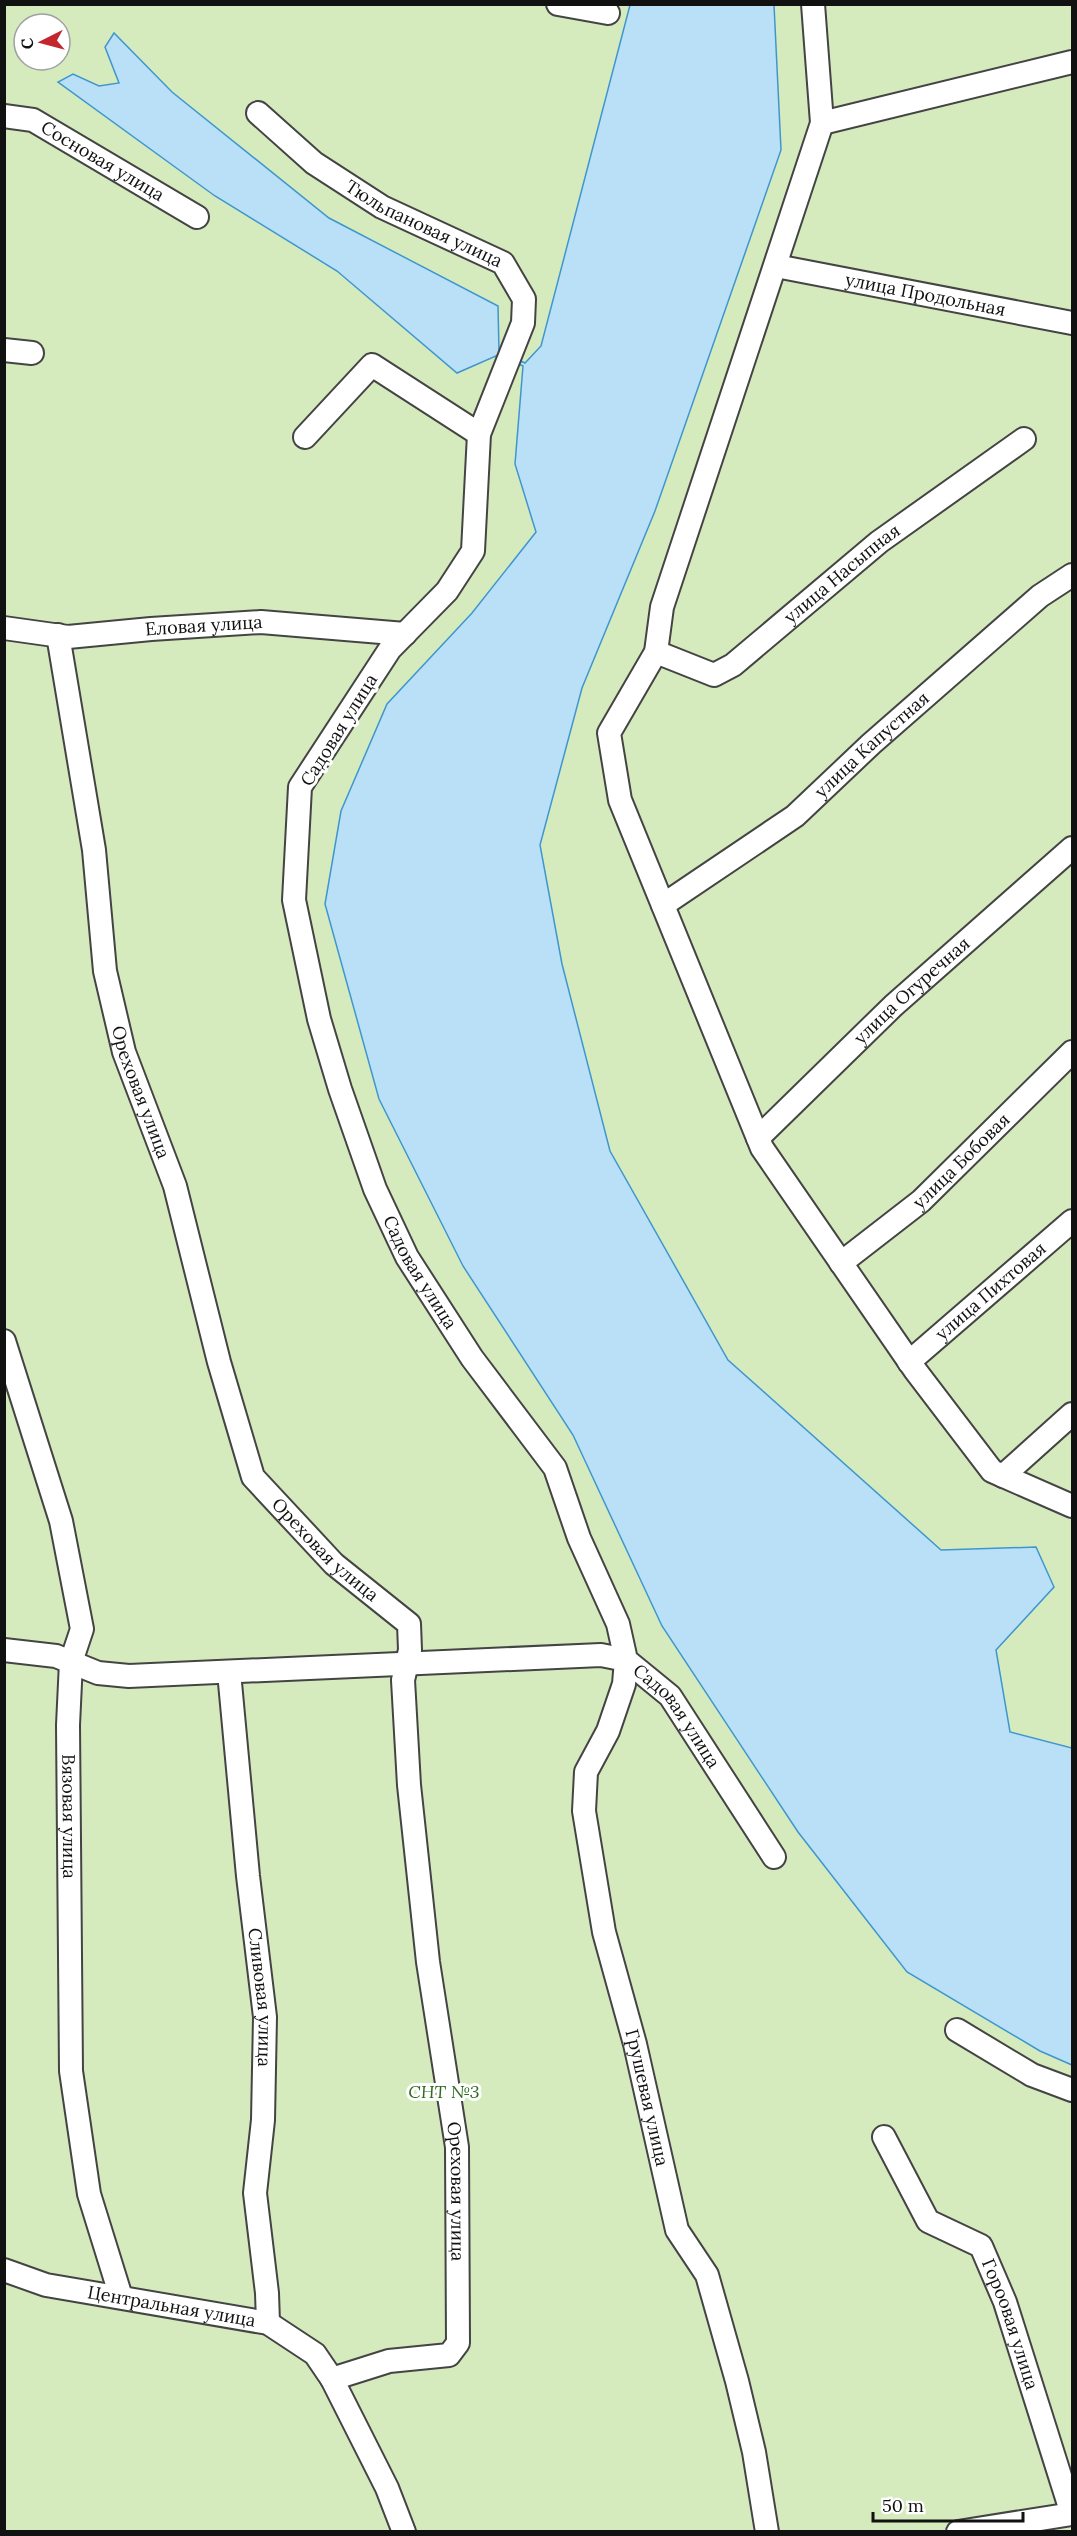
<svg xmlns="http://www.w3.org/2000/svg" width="1077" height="2536" font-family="Lora,serif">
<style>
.green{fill:#d5ebbd;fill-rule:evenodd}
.water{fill:#b9e0f7;stroke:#3f96cf;stroke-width:1.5}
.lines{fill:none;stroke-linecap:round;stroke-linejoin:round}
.street-casing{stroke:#444;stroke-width:26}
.street{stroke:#fff;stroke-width:22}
.labels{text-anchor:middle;stroke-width:6;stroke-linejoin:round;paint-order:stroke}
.street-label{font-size:18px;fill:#111;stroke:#fff}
.park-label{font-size:18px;font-style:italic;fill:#2f6b1f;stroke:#fff}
</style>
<rect width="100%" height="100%" fill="#fffdf5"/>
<g class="green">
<path d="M 5,5 L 630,5 L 541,347 L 525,363 L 499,351 L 497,306 L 329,218 L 172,92 L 114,33 L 105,47 L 119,83 L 99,86 L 73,74 L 58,82 L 215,196 L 337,271 L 457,373 L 498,354 L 523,365 L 515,464 L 536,532 L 472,613 L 325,904 L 379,1099 L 463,1266 L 573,1435 L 662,1626 L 798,1832 L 907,1972 L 1040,2051 L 1072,2065 L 1072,2531 L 5,2532 ZM 24,24 L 60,24 L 60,60 L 24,60 Z"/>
<polygon points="774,5 1072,5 1072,1748 1010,1732 996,1650 1054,1587 1036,1547 941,1550 728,1360 610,1151 562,964 540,845 582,688 655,511 781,150"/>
</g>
<polygon class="water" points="630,5 774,5 781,150 655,511 582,688 540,845 562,964 610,1151 728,1360 941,1550 1036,1547 1054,1587 996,1650 1010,1732 1072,1748 1072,2065 1040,2051 907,1972 798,1832 662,1626 573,1435 463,1266 379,1099 325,904 341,811 387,704 472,613 536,532 515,464 523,366 498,355 457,373 337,271 215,196 58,82 73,74 99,86 119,83 105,47 114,33 172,92 329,218 498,306 499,351 525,363 541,346"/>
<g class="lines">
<defs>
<g id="street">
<polyline points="558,4 608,13"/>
<polyline points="813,4 822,123 662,607 656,652 609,733 620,800 762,1148 915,1370 992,1471 1072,1506"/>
<path id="s1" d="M 258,113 L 314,163 L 382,207 L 503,263 L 524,299 L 523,323 L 479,434 L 473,551 L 447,591 L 390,649 L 300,787 L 294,900 L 319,1019 L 340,1089 L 375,1189 L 407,1257 L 472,1358 L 555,1468 L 579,1538 L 618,1624 L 626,1660 L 670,1696 L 774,1857"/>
<path id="s2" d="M 4,116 L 33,120 L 197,217"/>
<polyline points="822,123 1072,62"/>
<path id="s3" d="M 776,266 L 1072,323"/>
<polyline points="4,350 32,353"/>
<polyline points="305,437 372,365 479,434"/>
<path id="s4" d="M 4,628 L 68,637 L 151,629 L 261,622 L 405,634"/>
<path id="s5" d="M 58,635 L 94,850 L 105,971 L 124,1052 L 175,1186 L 219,1362 L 253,1477 L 334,1564 L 409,1624 L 410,1650 L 403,1680 L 409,1785 L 428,1962 L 457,2147 L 458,2343 L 449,2355 L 389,2361 L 332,2379"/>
<path id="s6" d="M 656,652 L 714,675 L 733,665 L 879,542 L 1024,439"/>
<path id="s7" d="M 663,905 L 795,816 L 871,744 L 1040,596 L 1072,575"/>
<path id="s8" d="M 758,1138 L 893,1006 L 1072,848"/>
<path id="s9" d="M 841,1263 L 921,1201 L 1072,1052"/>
<path id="s10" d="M 4,1341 L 61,1521 L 82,1629 L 71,1662 L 68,1725 L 71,2071 L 89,2194 L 121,2297"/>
<path id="s11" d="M 909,1362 L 1072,1221"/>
<polyline points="1003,1476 1072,1414"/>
<path id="s12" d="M 4,1650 L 56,1656 L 98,1673 L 129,1676 L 601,1655 L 626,1660 L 624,1684 L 608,1731 L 586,1772 L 584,1811 L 604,1932 L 635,2044 L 677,2230 L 707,2275 L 737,2381 L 754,2452 L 767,2532"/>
<path id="s13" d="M 229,1672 L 248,1876 L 265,2017 L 263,2120 L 255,2193 L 267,2293 L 268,2323"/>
<polyline points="957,2030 1032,2075 1072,2090"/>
<path id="s14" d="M 884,2137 L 928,2221 L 981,2246 L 1005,2302 L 1072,2514"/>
<path id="s15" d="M 4,2270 L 46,2285 L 268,2323 L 315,2354 L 332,2379 L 387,2488 L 404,2532"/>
<polyline points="958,2532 1072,2514"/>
</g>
</defs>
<use href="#street" class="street-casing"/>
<use href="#street" class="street"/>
</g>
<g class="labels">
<g class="street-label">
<text dy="6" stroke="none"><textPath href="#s2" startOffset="110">Сосновая улица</textPath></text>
<text dy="6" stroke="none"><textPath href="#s1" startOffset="201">Тюльпановая улица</textPath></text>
<text dy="6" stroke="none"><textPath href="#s3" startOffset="152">улица Продольная</textPath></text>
<text dy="6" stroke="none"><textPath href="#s6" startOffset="226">улица Насыпная</textPath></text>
<text dy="6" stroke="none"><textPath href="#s4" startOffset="201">Еловая улица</textPath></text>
<text transform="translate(339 730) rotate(-58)" y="6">Садовая улица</text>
<text dy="6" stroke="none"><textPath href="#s7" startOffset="264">улица Капустная</textPath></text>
<text dy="6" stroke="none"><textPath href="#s8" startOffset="213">улица Огуречная</textPath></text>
<text dy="6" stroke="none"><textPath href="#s5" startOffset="466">Ореховая улица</textPath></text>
<text dy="6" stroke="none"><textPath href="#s9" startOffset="158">улица Бобовая</textPath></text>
<text dy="6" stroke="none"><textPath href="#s1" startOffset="1394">Садовая улица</textPath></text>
<text dy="6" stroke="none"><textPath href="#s11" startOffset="108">улица Пихтовая</textPath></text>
<text dy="6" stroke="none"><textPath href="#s5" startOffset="970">Ореховая улица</textPath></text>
<text dy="6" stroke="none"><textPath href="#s1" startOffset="1914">Садовая улица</textPath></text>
<text dy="6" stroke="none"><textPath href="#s10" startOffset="488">Вязовая улица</textPath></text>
<text dy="6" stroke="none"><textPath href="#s13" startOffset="327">Сливовая улица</textPath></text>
<text dy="6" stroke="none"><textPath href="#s12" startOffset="1080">Грушевая улица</textPath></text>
<text dy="6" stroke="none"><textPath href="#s5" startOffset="1654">Ореховая улица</textPath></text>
<text dy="6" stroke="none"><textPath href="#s15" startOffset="172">Центральная улица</textPath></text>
<text dy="6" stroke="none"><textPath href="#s14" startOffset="237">Гороовая улица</textPath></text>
</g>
<g class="park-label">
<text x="444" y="2098">СНТ №3</text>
</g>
</g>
<rect width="1077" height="2536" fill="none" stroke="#111111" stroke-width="12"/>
<g transform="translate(42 42) rotate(264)"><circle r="28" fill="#ffffff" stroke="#a0a0a0" stroke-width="1.5"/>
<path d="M0-4.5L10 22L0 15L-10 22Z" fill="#c4262e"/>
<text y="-9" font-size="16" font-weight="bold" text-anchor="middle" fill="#111111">С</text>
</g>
<path d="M873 2512v9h150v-9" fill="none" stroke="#111111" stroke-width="3"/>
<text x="882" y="2512" font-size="18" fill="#111111" stroke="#ffffff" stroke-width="4.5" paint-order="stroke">50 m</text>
</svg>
